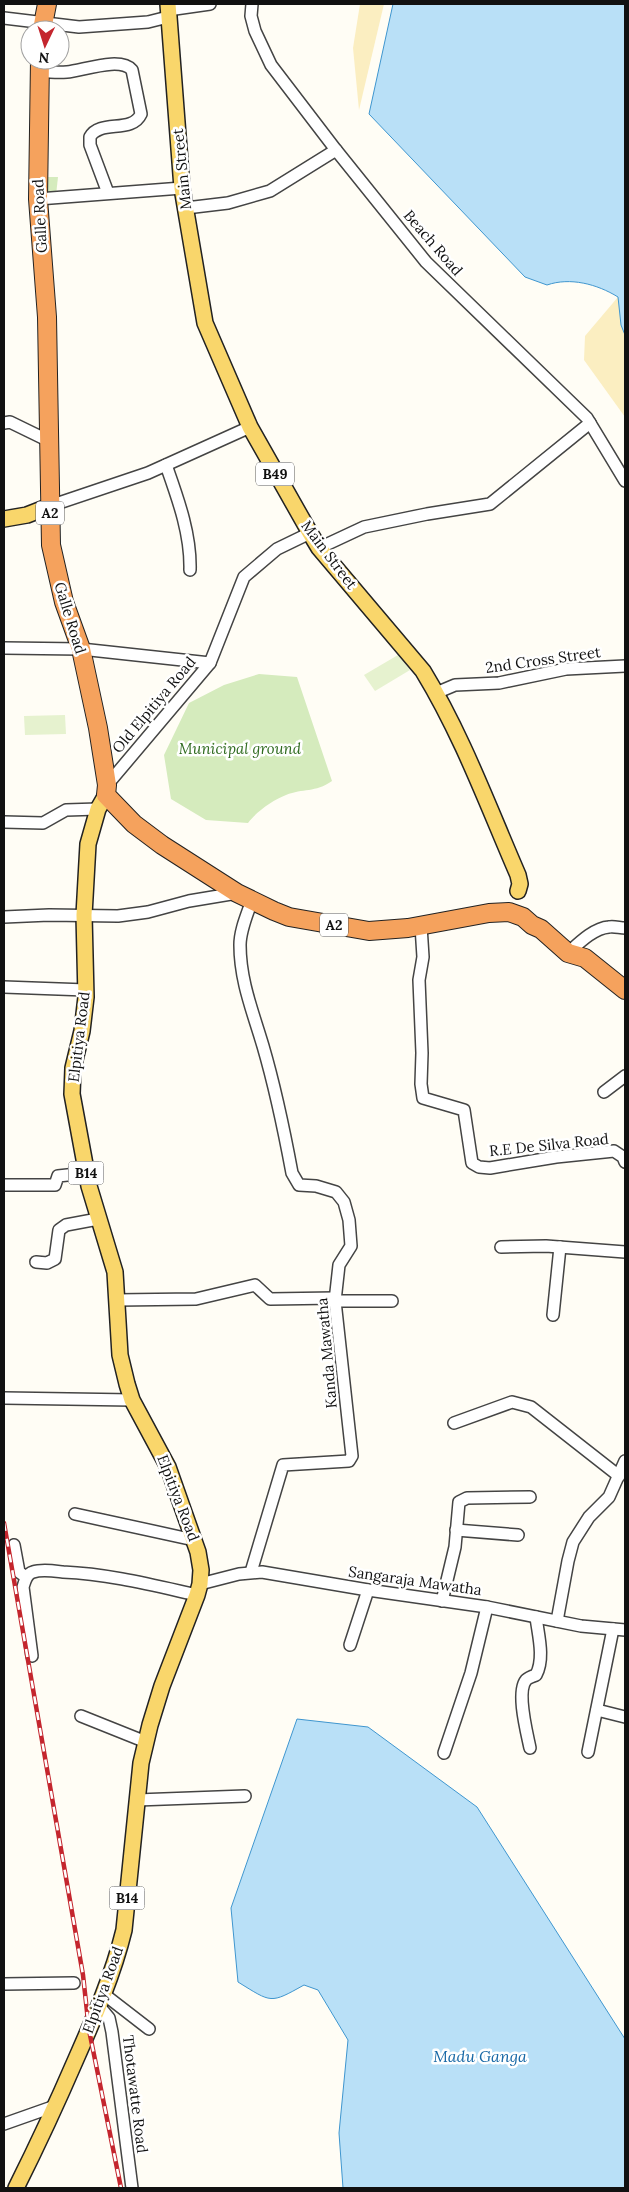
<svg xmlns="http://www.w3.org/2000/svg" width="629" height="2192" font-family="Lora,serif">
<style>
.green{fill:#d5ebbd}
.sand{fill:#fbeec1}
.pitch{fill:#e6f2cf}
.water{fill:#b9e0f7;stroke:#3f96cf}
.lines{fill:none;stroke-linecap:round;stroke-linejoin:round}
.minor-casing{stroke:#444;stroke-width:14}
.major-casing{stroke:#222;stroke-width:18}
.highway-casing{stroke:#222;stroke-width:20}
.minor{stroke:#fff;stroke-width:11}
.major{stroke:#f9d66b;stroke-width:15}
.highway{stroke:#f5a25d;stroke-width:18}
.rail-casing{stroke:#c4262e;stroke-width:4.5}
.rail{stroke:#fff;stroke-width:2.5;stroke-dasharray:8;stroke-linecap:butt}
.labels{text-anchor:middle;stroke-width:5;stroke-linejoin:round;paint-order:stroke}
.shield{fill:#fff;stroke:#585858;stroke-width:1}
.shield-label{font-size:14px;font-weight:bold;fill:#111}
.street-label{font-size:15px;fill:#111;stroke:#fff}
.park-label{font-size:15px;font-style:italic;fill:#2f6b1f;stroke:#fff}
.water-label{font-size:16px;font-style:italic;fill:#1768a6;stroke:#fff}
</style>
<rect width="100%" height="100%" fill="#fffdf5"/>
<g class="green">
<polygon points="46,177 58,177 56,195 46,194"/>
<path d="M 259,674 L 297,677 L 332,781 C 315,793 303,788 286,795 C 273,800 256,812 248,823 L 206,820 L 171,799 L 164,755 L 189,703 L 224,685 Z"/>
</g>
<g class="sand">
<polygon points="360,4 384,4 359,110 353,48"/>
<polygon points="618,297 621,325 625,335 625,417 584,360 585,336"/>
</g>
<g class="pitch">
<polygon points="398,655 410,670 375,691 364,675"/>
<polygon points="65,715 66,734 25,735 24,716"/>
</g>
<g class="water">
<path d="M 393,4 L 625,4 L 625,335 L 621,325 L 618,297 C 597,284 570,277 547,285 L 525,277 L 369,114 Z"/>
<path d="M 297,1719 L 368,1727 L 477,1807 L 625,2039 L 625,2188 L 343,2188 L 339,2133 L 348,2040 L 318,1990 L 304,1985 C 270,2004 272,2003 238,1982 L 231,1908 Z"/>
</g>
<g class="lines">
<defs>
<g id="minor">
<polyline points="252,4 251,16 255,31 271,65 336,150 426,262 587,418 625,481"/>
<polyline points="168,10 210,4"/>
<polyline points="4,18 79,27 148,22 168,17"/>
<path d="M 39,71 C 48,72 57,73 67,72 C 82,71 120,56 132,70 L 141,114 C 132,134 100,119 90,137 L 90,145 L 108,193"/>
<polyline points="38,199 182,188"/>
<polyline points="186,208 228,203 270,191 336,150"/>
<polyline points="4,423 10,422 49,441"/>
<path d="M 166,465 C 178,499 191,534 190,570"/>
<polyline points="50,506 148,473 250,427"/>
<polyline points="319,548 364,527 427,514 490,504 590,423"/>
<polyline points="4,648 81,649 210,663"/>
<polyline points="436,693 455,685 499,683 566,669 625,666"/>
<polyline points="107,785 210,663 244,577 277,549 310,533"/>
<polyline points="4,822 43,823 66,810 98,809"/>
<polyline points="4,917 49,915 118,916 148,912 189,901 237,893"/>
<polyline points="421,926 423,957 419,980 422,1053 421,1084 423,1098 464,1110 472,1163 479,1167 490,1168 556,1157 614,1151 623,1157 625,1162"/>
<path d="M 568,953 C 579,943 594,928 609,927 C 614,926 620,928 625,928"/>
<polyline points="4,987 86,990"/>
<polyline points="604,1092 625,1076"/>
<polyline points="4,1185 55,1185 58,1176 86,1173"/>
<polyline points="501,1247 546,1246 625,1252"/>
<polyline points="36,1262 47,1263 55,1259 59,1230 66,1225 98,1219"/>
<polyline points="117,1300 196,1299 255,1285 270,1299 335,1298"/>
<polyline points="335,1301 392,1301"/>
<polyline points="553,1315 560,1247"/>
<polyline points="4,1398 132,1400"/>
<polyline points="454,1423 512,1402 531,1407 619,1476"/>
<polyline points="75,1514 194,1540"/>
<polyline points="456,1530 518,1535"/>
<polyline points="14,1545 19,1572 26,1577"/>
<path d="M 251,1572 L 283,1465 L 349,1461 L 352,1456 L 335,1301 L 339,1265 L 351,1246 L 349,1220 L 344,1202 L 336,1192 L 316,1186 L 299,1185 L 292,1173 C 284,1130 275,1087 263,1046 C 253,1012 240,981 240,945 C 240,930 247,915 252,900"/>
<polyline points="200,1584 239,1574 262,1572 368,1590 487,1607 581,1626 625,1630"/>
<polyline points="442,1601 455,1547 459,1502 467,1498 530,1497"/>
<polyline points="557,1621 568,1561 573,1542 589,1517 609,1497 625,1461"/>
<polyline points="350,1645 368,1590"/>
<path d="M 32,1656 L 23,1587 C 25,1581 26,1574 33,1572 C 42,1569 54,1571 63,1572 C 109,1574 152,1585 197,1595"/>
<polyline points="597,1710 625,1717"/>
<polyline points="81,1716 146,1742"/>
<path d="M 530,1748 C 527,1733 516,1692 526,1680 C 528,1678 533,1676 536,1675 C 545,1658 538,1634 536,1617"/>
<polyline points="588,1752 613,1629"/>
<polyline points="444,1753 471,1673 487,1607"/>
<polyline points="137,1800 245,1796"/>
<polyline points="4,1984 74,1983"/>
<polyline points="105,1995 149,2029"/>
<polyline points="100,2007 109,2018 112,2032 132,2188"/>
<polyline points="4,2124 55,2106"/>
</g>
<g id="major">
<path d="M 168,4 L 182,188 L 205,323 L 250,427 L 310,533 L 319,548 L 423,671 C 462,735 488,806 518,875 L 520,884 L 518,891"/>
<polyline points="4,519 27,515 50,506"/>
<path d="M 16,2188 C 37,2146 57,2103 76,2059 C 95,2016 113,1975 124,1930 L 141,1763 L 150,1725 L 162,1686 L 197,1595 L 200,1584 L 201,1570 L 198,1552 L 168,1467 L 132,1400 L 127,1384 L 120,1355 L 115,1272 L 89,1186 L 72,1094 L 73,1068 L 82,1031 L 86,997 L 84,915 L 88,844 L 98,809 L 106,795"/>
</g>
<g id="highway">
<polyline points="42,30 47,4"/>
<polyline points="40,60 38,199 47,317 51,545 64,602 81,649 98,728 107,785 106,795 134,824 162,845 237,893 274,911 289,917 369,931 408,928 489,913 509,912 523,917 532,925 541,929 568,953 585,958 625,990"/>
</g>
</defs>
<use href="#minor" class="minor-casing"/>
<use href="#major" class="major-casing"/>
<use href="#highway" class="highway-casing"/>
<use href="#minor" class="minor"/>
<use href="#major" class="major"/>
<use href="#highway" class="highway"/>
<defs>
<polyline id="rail" points="4,1523 83,1975 89,2030 121,2188"/>
</defs>
<use href="#rail" class="rail-casing"/>
<use href="#rail" class="rail"/>
</g>
<g class="labels">
<g class="shield">
<rect x="256" y="462.5" width="38" height="23" rx="4"/>
<rect x="36" y="501.5" width="28" height="23" rx="4"/>
<rect x="320" y="913.5" width="28" height="23" rx="4"/>
<rect x="68.5" y="1161.5" width="35" height="23" rx="4"/>
<rect x="109.5" y="1886.5" width="35" height="23" rx="4"/>
</g>
<g class="shield-label">
<text x="275" y="479">B49</text>
<text x="50" y="518">A2</text>
<text x="334" y="930">A2</text>
<text x="86" y="1178">B14</text>
<text x="127" y="1903">B14</text>
</g>
<g class="street-label">
<text transform="translate(182 169) rotate(-96)" y="5">Main Street</text>
<text transform="translate(40 216) rotate(-93)" y="5">Galle Road</text>
<text transform="translate(433 243) rotate(49)" y="5">Beach Road</text>
<text transform="translate(329 555) rotate(53)" y="5">Main Street</text>
<text transform="translate(70 618) rotate(73)" y="5">Galle Road</text>
<text transform="translate(543 660) rotate(-8)" y="5">2nd Cross Street</text>
<text transform="translate(154 705) rotate(-50)" y="5">Old Elpitiya Road</text>
<text transform="translate(79 1037) rotate(-83)" y="5">Elpitiya Road</text>
<text transform="translate(549 1145) rotate(-6)" y="5">R.E De Silva Road</text>
<text transform="translate(327 1353) rotate(-95)" y="5">Kanda Mawatha</text>
<text transform="translate(178 1498) rotate(69)" y="5">Elpitiya Road</text>
<text transform="translate(415 1581) rotate(8)" y="5">Sangaraja Mawatha</text>
<text transform="translate(103 1990) rotate(-70)" y="5">Elpitiya Road</text>
<text transform="translate(135 2094) rotate(83)" y="5">Thotawatte Road</text>
</g>
<g class="park-label">
<text x="240" y="754">Municipal ground</text>
</g>
<g class="water-label">
<text x="480" y="2062">Madu Ganga</text>
</g>
</g>
<rect width="629" height="2192" fill="none" stroke="#111111" stroke-width="10"/>
<g transform="translate(45 45) rotate(184)"><circle r="24" fill="#ffffff" stroke="#a0a0a0"/>
<path d="M0-4L9 19L0 12L-9 19Z" fill="#c4262e"/>
<text y="-8" font-size="14" font-weight="bold" text-anchor="middle" fill="#111111">N</text>
</g>
</svg>
